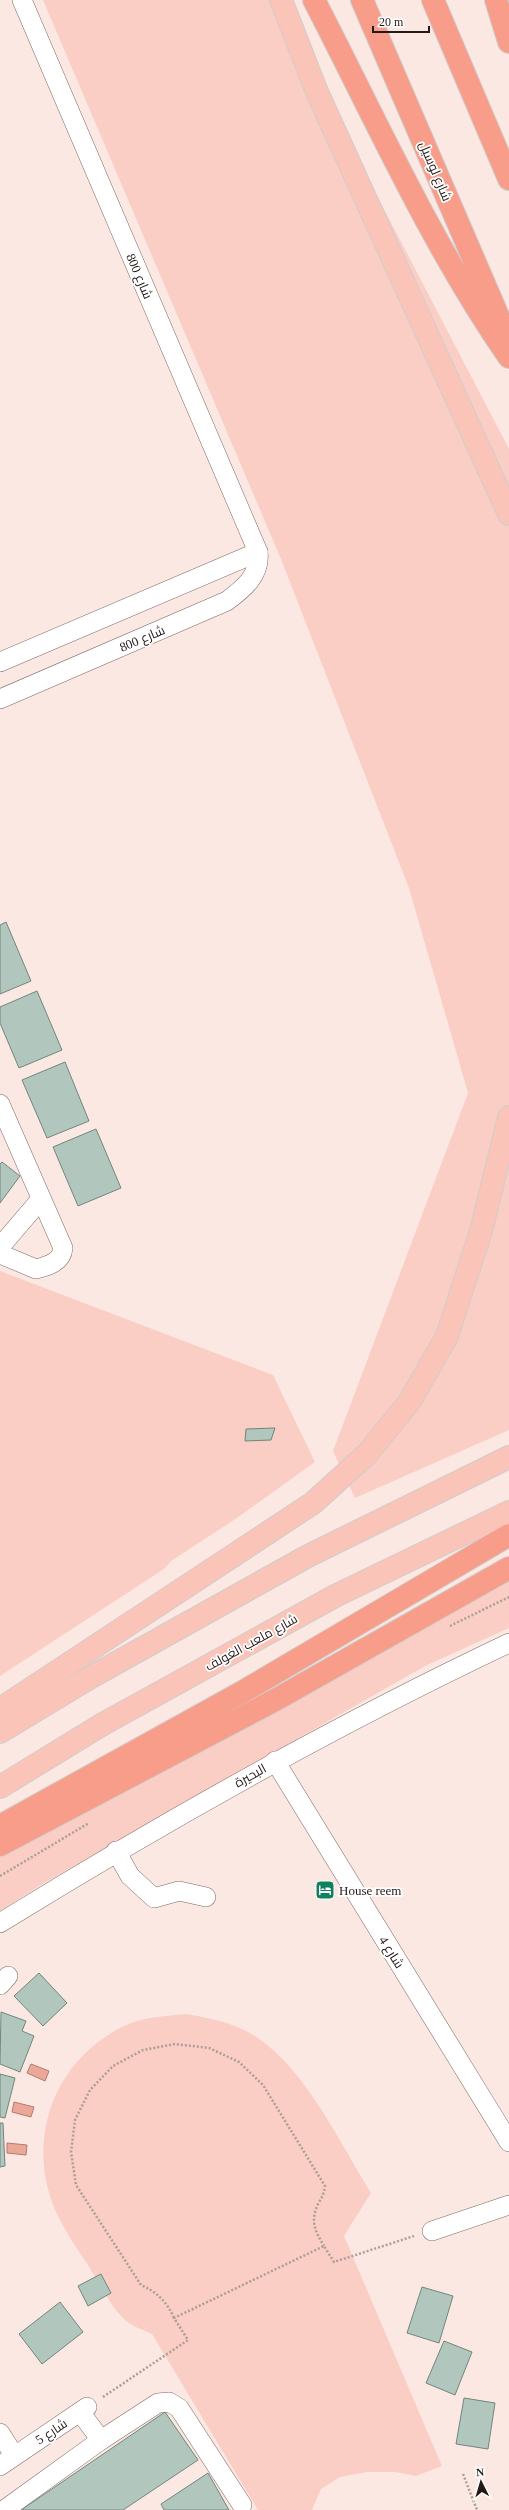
<svg xmlns="http://www.w3.org/2000/svg" width="509" height="2510" font-family="'Times New Roman',Cairo,serif">
<style>
.green{fill:#facec4}
.water{fill:#eba898;stroke:#af7d72}
.building{fill:#b1c7bd;stroke:#71867c}
.lines{fill:none;stroke-linecap:round;stroke-linejoin:round}
.minor-casing{stroke:#7e6964;stroke-width:20}
.major-casing{stroke:#cfcdcc;stroke-width:24}
.highway-casing{stroke:#cfcdcc;stroke-width:24}
.path{stroke:#ad9d99;stroke-width:2.5;stroke-dasharray:2 2;stroke-linecap:butt}
.minor{stroke:#fff;stroke-width:19}
.major{stroke:#fac4b8;stroke-width:22}
.highway{stroke:#f79d89;stroke-width:22}
.labels{text-anchor:middle;stroke-width:3.5;stroke-linejoin:round;paint-order:stroke}
.street-label{font-size:13px;fill:#231a18;stroke:#fff}
.poi-label{font-size:13px;fill:#231a18;stroke:#fff;text-anchor:start}
</style>
<rect width="100%" height="100%" fill="#fce8e3"/>
<g class="green">
<polygon points="43,0 275,0 509,449 509,1430 355,1498 333,1451 468,1093 409,888 281,559"/>
<polygon points="0,1271 273,1375 315,1462 237,1518 171,1561 164,1569 0,1676"/>
<polygon points="509,1579 509,1628 425,1666 44,1883 0,1911 0,1854"/>
<path d="M 186,2014 C 209,2018 235,2023 255,2036 C 305,2068 340,2143 371,2193 L 344,2236 L 442,2466 L 416,2476 L 395,2472 L 367,2472 L 340,2477 L 321,2489 L 312,2510 L 258,2510 L 152,2334 C 143,2330 129,2325 123,2318 C 109,2304 97,2279 86,2262 C 72,2241 56,2218 49,2193 C 30,2126 60,2057 124,2026 C 142,2017 166,2016 186,2014 Z"/>
</g>
<g class="water">
<polygon points="31,2064 49,2071 45,2081 27,2073"/>
<polygon points="14,2102 34,2107 31,2117 12,2112"/>
<polygon points="7,2143 27,2145 26,2155 7,2153"/>
</g>
<g class="building">
<polygon points="6,922 31,981 0,994 0,925"/>
<polygon points="37,991 62,1050 19,1068 0,1023 0,1007"/>
<polygon points="65,1062 89,1121 47,1138 22,1080"/>
<polygon points="96,1129 121,1188 78,1206 53,1147"/>
<polygon points="2,1162 20,1176 0,1203 0,1164"/>
<polygon points="275,1428 271,1440 245,1441 246,1429"/>
<polygon points="39,1973 67,2003 43,2026 14,1996"/>
<polygon points="1,2012 26,2021 22,2031 34,2036 20,2072 0,2064"/>
<polygon points="0,2074 15,2078 5,2118 0,2117"/>
<polygon points="0,2123 3,2123 5,2166 0,2167"/>
<polygon points="101,2274 111,2293 88,2306 78,2286"/>
<polygon points="422,2287 453,2296 439,2343 407,2333"/>
<polygon points="60,2302 83,2332 42,2364 19,2334"/>
<polygon points="444,2341 472,2352 455,2395 426,2383"/>
<polygon points="464,2398 495,2403 488,2449 456,2444"/>
<polygon points="165,2412 198,2460 123,2510 21,2510"/>
<polygon points="208,2473 229,2510 164,2510 161,2504"/>
</g>
<g class="lines">
<defs>
<g id="minor">
<polyline points="0,662 258,552"/>
<path d="M 0,699 L 227,601 C 243,589 261,575 258,552 L 22,0"/>
<path d="M 0,1104 L 63,1248 C 62,1262 48,1266 36,1269 L 0,1254"/>
<polyline points="0,1247 41,1199"/>
<polyline points="275,1761 509,2142"/>
<polyline points="116,1851 130,1876 154,1898 179,1891 206,1897"/>
<path d="M 0,1923 C 165,1821 334,1726 509,1643"/>
<polyline points="0,1985 8,1976"/>
<polyline points="432,2231 509,2205"/>
<polyline points="80,2412 101,2440 158,2403 169,2402 179,2408 242,2505"/>
<polyline points="0,2433 14,2455"/>
<polyline points="0,2466 87,2407"/>
<polyline points="4,2510 101,2440"/>
</g>
<g id="major">
<polyline points="281,0 317,92 509,514"/>
<polyline points="0,1709 313,1503 367,1454 410,1401 447,1336 481,1231 509,1117"/>
<polyline points="0,1732 91,1677 308,1556 509,1457"/>
<polyline points="0,1787 103,1724 335,1596 509,1512"/>
</g>
<g id="highway">
<path d="M 314,0 C 376,120 432,246 509,357"/>
<polyline points="362,0 508,339"/>
<polyline points="433,0 509,179"/>
<polyline points="496,0 509,42"/>
<polyline points="0,1826 244,1691 509,1535"/>
<polyline points="0,1845 277,1699 509,1568"/>
</g>
</defs>
<use href="#minor" class="minor-casing"/>
<use href="#major" class="major-casing"/>
<use href="#highway" class="highway-casing"/>
<g class="path">
<polyline points="450,1626 509,1597"/>
<polyline points="0,1876 89,1823"/>
<path d="M 174,2318 C 167,2302 157,2292 141,2285 L 76,2185 L 71,2152 L 75,2120 L 90,2090 L 113,2066 L 143,2050 L 175,2044 L 209,2048 L 239,2062 L 263,2085 L 325,2186 C 324,2194 322,2197 318,2204 C 310,2221 315,2231 324,2246"/>
<polyline points="103,2397 188,2340 174,2318 324,2246 334,2262 414,2236"/>
<polyline points="463,2474 477,2510"/>
</g>
<use href="#minor" class="minor"/>
<use href="#major" class="major"/>
<use href="#highway" class="highway"/>
</g>
<defs>
<symbol id="hotel-square" viewBox="-11 -11 22 22"><rect x="-9" y="-9" width="18" height="18" rx="4" fill="#10815e" stroke="#fff"/><path d="M-6-4.5h1.5V1H6V5H4.5V3h-9V5H-6ZM-4 0a1.8 1.8 0 1 1 3.6 0ZM.5 0V-2.5h3Q6-2.5 6 0Z" fill="#fff"/></symbol>
</defs>
<g fill-rule="evenodd">
<use href="#hotel-square" x="314" y="1879" width="22" height="22"/>
</g>
<g class="labels">
<g class="street-label">
<text transform="translate(436 171) rotate(67)" y="5">شارع لوسيل</text>
<text transform="translate(140 276) rotate(67)" y="5">شارع 800</text>
<text transform="translate(142 638) rotate(-23)" y="5">شارع 800</text>
<text transform="translate(251 1642) rotate(-29)" y="5">شارع ملعب الغولف</text>
<text transform="translate(250 1775) rotate(-29)" y="5">البحيرة</text>
<text transform="translate(392 1952) rotate(58)" y="5">شارع 4</text>
<text transform="translate(51 2431) rotate(-33)" y="5">شارع 5</text>
</g>
<g class="poi-label">
<text x="339" y="1895">House reem</text>
</g>
</g>
<g transform="translate(481 2482) rotate(355)" stroke="#ffffff" stroke-width="3" paint-order="stroke">
<path d="M0-3L7 15L0 10L-7 15Z" fill="#231a18"/>
<text y="-6" font-size="11" font-weight="bold" text-anchor="middle" fill="#231a18">N</text>
</g>
<path d="M373 26v6h56v-6" fill="none" stroke="#231a18" stroke-width="2"/>
<text x="379" y="26" font-size="12" fill="#231a18" stroke="#ffffff" stroke-width="3" paint-order="stroke">20 m</text>
</svg>
